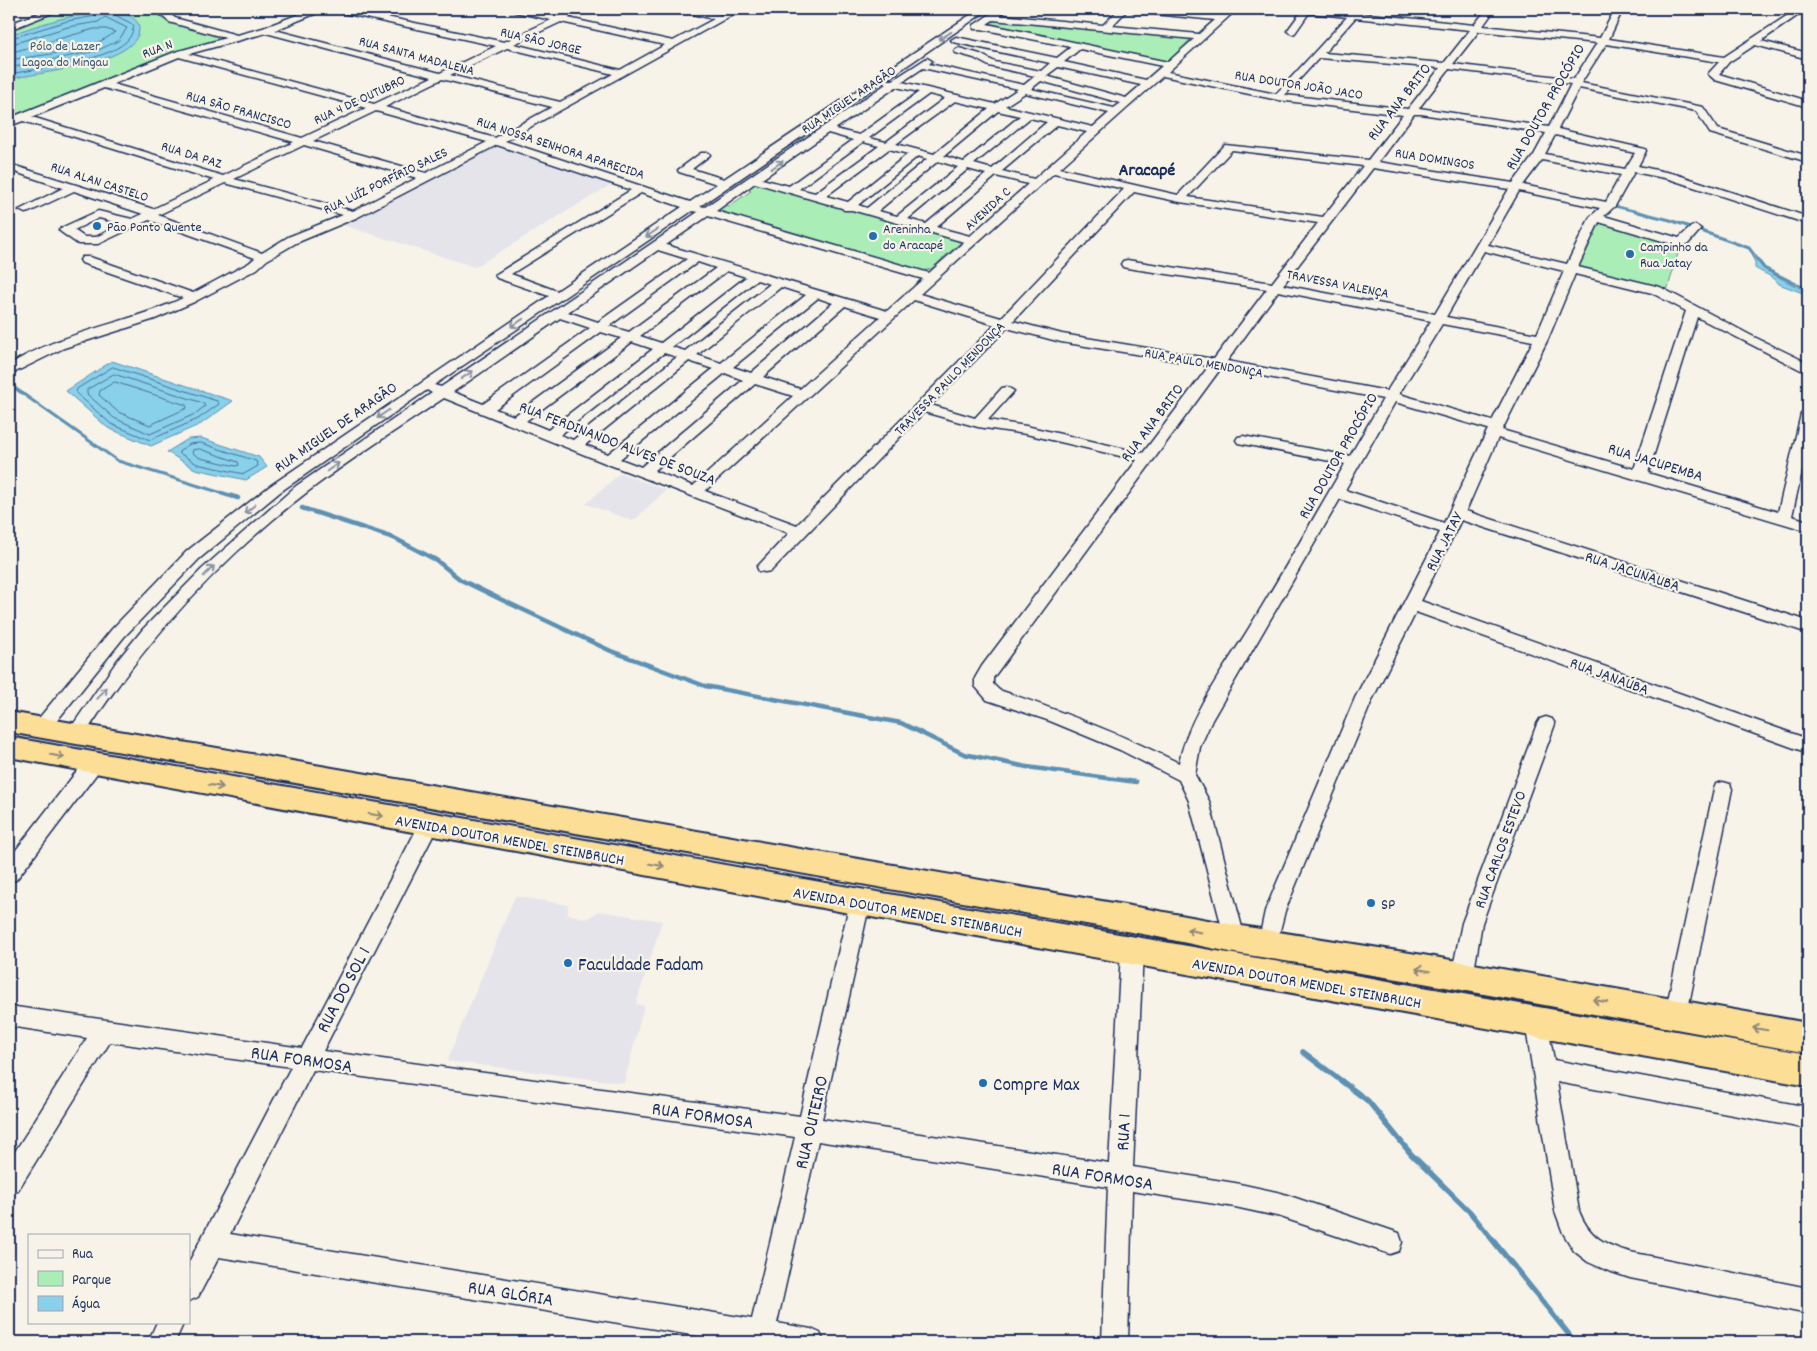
<svg xmlns="http://www.w3.org/2000/svg" width="1817" height="1351" font-family="Dekko,sans-serif">
<style>
.built{fill:#e5e4eb}
.green{fill:#abedb6;stroke:#638e8a}
.water{fill:#89d0ea;stroke:#5d90b2}
.lines{fill:none;stroke-linecap:round;stroke-linejoin:round}
.shore{stroke:#476f96;stroke-width:1}
.stream-far3{stroke:#5d90b2;stroke-width:2.5}
.stream-far2{stroke:#5d90b2;stroke-width:3}
.stream-far1{stroke:#5d90b2;stroke-width:4.5}
.stream{stroke:#5d90b2;stroke-width:5.5}
.minor-casing{stroke:#1b2f5e;stroke-width:3}
.highway-casing{stroke:#1b2f5e;stroke-width:4}
.minor{fill:#f7f3e8;fill-rule:evenodd}
.highway{fill:#fcde96;fill-rule:evenodd}
.oneway{stroke:#8991a3}
.oneway2{stroke:#8c867a}
.poi-dot{fill:#1f6fb2;stroke:#f7f3e8;stroke-width:2}
.labels{text-anchor:middle;stroke-width:4.5;stroke-linejoin:round;paint-order:stroke}
.far-street-label{font-size:14px;fill:#1b2f5e;stroke:#f7f3e8}
.far-park-label{font-size:14px;fill:#385570;stroke:#f7f3e8}
.far-poi-label{font-size:14px;fill:#1b2f5e;stroke:#f7f3e8;text-anchor:start}
.street-label{font-size:16px;fill:#1b2f5e;stroke:#f7f3e8}
.poi-label{font-size:16px;fill:#1b2f5e;stroke:#f7f3e8;text-anchor:start}
.far-district-label{font-size:18px;font-weight:bold;fill:#1b2f5e;stroke:#f7f3e8}
.near-poi-label{font-size:19px;fill:#1b2f5e;stroke:#f7f3e8;text-anchor:start}
.near-street-label{font-size:19px;fill:#1b2f5e;stroke:#f7f3e8}
</style>
<rect width="100%" height="100%" fill="#f7f3e8"/>
<filter id="ink" filterUnits="userSpaceOnUse"><feTurbulence type="fractalNoise" baseFrequency=".02" numOctaves="2"/><feDisplacementMap in="SourceGraphic" scale="10" xChannelSelector="R" yChannelSelector="G"/><feConvolveMatrix kernelMatrix="1 2 1 2 8 2 1 2 1" color-interpolation-filters="sRGB"/></filter>
<g filter="url(#ink)">
<g class="built">
<polygon points="493,146 612,184 475,267 343,225"/>
<polygon points="620,473 666,490 633,521 586,504"/>
<polygon points="515,896 568,905 568,914 587,919 599,911 662,921 636,1004 644,1006 624,1083 447,1061"/>
</g>
<g class="green">
<polygon points="62,9 151,9 166,21 227,36 225,40 180,52 9,120 9,30"/>
<polygon points="995,19 1189,37 1191,39 1169,60 1164,61 988,23 990,20"/>
<polygon points="760,184 958,239 960,243 931,269 922,271 719,212 717,209 724,205 729,206 751,191 746,189 751,185"/>
<polygon points="1599,219 1681,243 1667,291 1575,268"/>
</g>
<g class="water">
<path d="M 115,11 C 124,13 140,17 139,30 C 136,64 36,73 9,79 L 9,35 C 44,23 77,12 115,11 Z"/>
<path d="M 1751,255 L 1765,270 L 1803,290 L 1808,289 L 1808,295 L 1779,284 C 1774,276 1762,273 1755,268 L 1755,262 Z"/>
<polygon points="112,361 233,401 201,424 151,446 108,428 66,391"/>
<polygon points="201,438 259,457 267,467 246,480 195,469 167,452 188,439"/>
</g>
<g class="lines">
<g class="shore">
<polyline points="9,39 67,21 96,16 100,9"/>
<polyline points="9,45 68,27 98,22 105,17 127,28 118,41 96,51 9,68"/>
<path d="M 9,53 L 94,29 L 106,29 L 115,32 C 92,52 39,55 9,60"/>
<path d="M 9,74 C 36,69 115,61 130,37 C 132,34 133,29 134,26 C 127,19 116,19 111,9"/>
<polygon points="113,367 217,401 219,404 198,419 150,440 111,424 76,393 77,389"/>
<polygon points="114,374 203,403 205,406 195,414 150,434 114,418 87,394 87,390"/>
<polygon points="115,382 186,405 187,408 150,425 118,412 99,395 100,391"/>
<polygon points="201,443 256,461 258,466 244,474 197,464 179,453 180,450 190,444"/>
<polygon points="200,449 238,462 239,465 236,466 200,458 192,453 193,450"/>
</g>
<polyline class="stream-far3" points="1614,206 1643,213"/>
<g class="stream-far2">
<polyline points="1638,212 1670,220 1749,248 1764,268 1808,290"/>
<polyline points="9,384 118,461 225,494"/>
</g>
<g class="stream-far1">
<polyline points="221,493 238,498"/>
<polyline points="302,508 394,538 436,560 461,580 498,598 611,651 705,686 901,723 964,754 1027,767 1136,782"/>
</g>
<polyline class="stream" points="1303,1052 1368,1101 1411,1154 1470,1212 1575,1342"/>
<defs>
<g id="minor">
<polygon points="50,9 62,9 9,30 9,24"/>
<path d="M 155,9 L 164,9 L 175,18 L 237,35 L 263,28 L 312,9 L 323,9 L 322,11 L 275,30 L 440,73 L 496,46 L 338,12 L 334,9 L 349,9 L 504,42 L 551,20 L 511,11 L 510,9 L 525,9 L 559,16 L 574,9 L 585,9 L 568,18 L 673,41 L 714,19 L 679,11 L 678,9 L 693,9 L 721,15 L 733,9 L 743,9 L 505,141 L 690,202 L 717,184 L 679,172 L 678,170 L 701,153 L 709,153 L 710,155 L 692,169 L 724,179 L 979,9 L 989,9 L 886,80 L 893,80 L 927,58 L 932,61 L 929,64 L 1024,85 L 1035,76 L 989,66 L 974,58 L 956,53 L 954,51 L 959,48 L 980,54 L 995,62 L 1041,71 L 1050,63 L 953,42 L 951,40 L 956,37 L 1057,58 L 1071,47 L 981,29 L 974,29 L 974,25 L 998,9 L 1007,9 L 1000,15 L 1103,25 L 1119,9 L 1128,9 L 1112,26 L 1199,34 L 1215,20 L 1133,12 L 1129,9 L 1157,9 L 1221,15 L 1228,9 L 1237,9 L 1168,72 L 1276,94 L 1347,17 L 1309,13 L 1295,33 L 1292,34 L 1287,31 L 1301,12 L 1290,11 L 1289,9 L 1316,9 L 1351,12 L 1354,9 L 1363,9 L 1360,13 L 1474,25 L 1487,9 L 1495,9 L 1483,26 L 1600,38 L 1615,9 L 1623,9 L 1609,39 L 1724,57 L 1797,9 L 1807,9 L 1761,41 L 1808,53 L 1808,59 L 1755,45 L 1729,62 L 1719,74 L 1808,101 L 1808,107 L 1715,80 L 1708,74 L 1719,62 L 1606,44 L 1581,83 L 1703,107 L 1718,129 L 1808,156 L 1808,162 L 1710,133 L 1696,111 L 1579,88 L 1558,129 L 1645,149 L 1646,151 L 1638,166 L 1675,174 L 1808,217 L 1808,224 L 1669,179 L 1634,172 L 1615,206 L 1604,216 L 1679,238 L 1691,227 L 1695,225 L 1701,229 L 1688,244 L 1679,246 L 1599,222 L 1578,267 L 1660,287 L 1750,335 L 1808,363 L 1808,372 L 1803,371 L 1697,317 L 1648,473 L 1778,512 L 1801,414 L 1803,411 L 1808,410 L 1808,444 L 1792,516 L 1808,521 L 1808,531 L 1498,438 L 1466,511 L 1808,621 L 1808,633 L 1461,520 L 1421,601 L 1808,739 L 1808,753 L 1416,612 L 1373,698 L 1285,911 L 1275,950 L 1268,953 L 1261,950 L 1258,944 L 1265,911 L 1355,698 L 1440,532 L 1340,499 L 1212,720 L 1200,747 L 1195,775 L 1209,801 L 1245,939 L 1242,945 L 1235,948 L 1228,945 L 1225,939 L 1189,801 L 1179,780 L 1120,750 L 1050,721 L 987,700 L 975,686 L 975,678 L 982,666 L 1137,460 L 1026,434 L 978,427 L 924,412 L 771,571 L 765,572 L 759,571 L 757,567 L 789,533 L 605,463 L 444,398 C 398,429 350,459 306,493 C 218,561 141,645 82,739 L 76,741 L 70,739 L 67,734 L 70,729 L 117,661 L 143,629 L 202,569 L 296,486 L 432,393 L 427,390 L 280,492 L 199,559 L 124,637 L 47,733 L 41,735 L 35,733 L 32,728 L 35,723 L 112,629 L 187,551 L 270,486 L 549,296 L 497,278 L 495,275 L 631,190 L 497,145 L 358,217 L 296,243 L 267,260 L 257,269 L 194,302 L 155,319 L 64,348 L 9,375 L 9,365 C 62,331 127,324 183,298 L 82,263 L 80,260 L 82,257 L 90,257 L 193,293 L 249,263 L 255,258 L 149,220 L 98,244 L 78,244 L 61,232 L 59,230 L 61,228 L 98,211 L 132,219 L 143,214 L 74,191 L 29,212 L 25,213 L 19,210 L 63,188 L 9,170 L 9,164 L 153,209 L 214,180 L 23,121 L 9,126 L 9,119 L 17,115 L 175,52 L 226,38 L 169,22 ZM 1355,18 L 1470,30 L 1444,63 L 1324,53 ZM 993,20 L 1194,39 L 1168,62 L 987,24 ZM 561,22 L 665,45 L 620,70 L 514,44 ZM 1479,31 L 1597,43 L 1574,79 L 1453,64 ZM 266,33 L 432,77 L 374,104 L 189,54 ZM 507,48 L 613,74 L 560,102 L 450,75 ZM 1080,49 L 1162,66 L 1146,80 L 1064,62 ZM 179,57 L 366,108 L 302,138 L 113,84 ZM 1319,58 L 1440,68 L 1408,109 L 1285,95 ZM 1058,67 L 1141,85 L 1126,98 L 1046,76 ZM 923,68 L 1018,89 L 995,104 L 902,82 ZM 1449,69 L 1571,84 L 1549,127 L 1419,108 ZM 1163,76 L 1278,100 L 1403,115 L 1368,160 L 1225,145 L 1178,195 L 1060,168 ZM 442,79 L 552,107 L 495,138 L 385,107 ZM 885,80 L 884,82 L 886,84 L 705,207 L 700,206 ZM 1041,81 L 1121,103 L 1114,108 L 1031,89 ZM 896,87 L 919,92 L 859,135 L 835,129 ZM 104,88 L 294,142 L 223,176 L 32,117 ZM 1025,93 L 1109,113 L 1093,127 L 1005,106 ZM 929,94 L 945,98 L 886,142 L 869,138 ZM 955,101 L 989,109 L 934,154 L 896,144 ZM 376,111 L 487,142 L 426,173 L 313,141 ZM 998,111 L 1020,116 L 964,162 L 944,156 ZM 1414,114 L 1421,114 L 1546,133 L 1534,155 L 1513,183 L 1378,162 ZM 1030,118 L 1047,122 L 992,169 L 974,164 ZM 1057,125 L 1087,132 L 1034,179 L 1002,171 ZM 828,133 L 853,140 L 789,186 L 762,179 ZM 1555,135 L 1635,153 L 1625,169 L 1545,154 ZM 863,142 L 879,146 L 815,193 L 799,189 ZM 304,145 L 417,178 L 353,211 L 234,179 ZM 889,149 L 908,154 L 848,202 L 826,196 ZM 1232,150 L 1363,166 L 1323,217 L 1188,197 ZM 918,156 L 927,159 L 867,208 L 858,205 ZM 1542,160 L 1621,175 L 1606,202 L 1523,185 ZM 938,161 L 958,167 L 897,216 L 878,211 ZM 1373,168 L 1509,189 L 1435,314 L 1283,285 ZM 968,169 L 986,174 L 926,224 L 908,219 ZM 1054,173 L 1124,189 L 1001,318 L 920,294 ZM 996,176 L 1028,184 L 970,236 L 936,227 ZM 225,183 L 343,215 L 288,237 L 262,253 L 158,215 ZM 755,183 L 842,208 L 844,210 L 852,210 L 964,242 L 929,273 L 716,211 ZM 1519,191 L 1600,208 L 1590,217 L 1567,264 L 1488,245 ZM 1134,192 L 1180,202 L 1318,223 L 1272,283 L 1127,260 L 1123,261 L 1121,264 L 1123,267 L 1127,268 L 1267,289 L 1214,359 L 1062,334 L 1013,321 ZM 641,193 L 682,207 L 557,291 L 511,274 ZM 692,211 L 698,212 L 441,387 L 434,385 ZM 708,216 L 923,279 L 887,311 L 666,245 ZM 99,218 L 122,224 L 96,237 L 84,237 L 74,230 ZM 658,250 L 687,259 L 598,322 L 568,312 ZM 1484,251 L 1564,271 L 1537,334 L 1446,317 ZM 698,262 L 716,268 L 629,332 L 609,326 ZM 727,271 L 746,277 L 661,343 L 640,336 ZM 1575,274 L 1652,293 L 1686,311 L 1634,469 L 1502,430 L 1548,339 ZM 757,280 L 770,284 L 685,351 L 672,347 ZM 781,287 L 806,295 L 721,363 L 697,355 ZM 1278,291 L 1431,321 L 1387,391 L 1227,361 ZM 818,298 L 833,303 L 751,373 L 733,367 ZM 914,300 L 995,325 L 797,525 L 705,491 ZM 845,306 L 880,317 L 800,389 L 763,377 ZM 560,318 L 590,328 L 483,404 L 453,392 ZM 1442,324 L 1533,341 L 1492,421 L 1399,394 ZM 1007,328 L 1061,342 L 1209,366 L 1143,453 L 1026,426 L 988,420 L 1014,391 L 1007,387 L 1002,388 L 975,418 L 931,405 ZM 601,332 L 621,338 L 514,416 L 495,409 ZM 632,342 L 653,349 L 548,430 L 526,421 ZM 664,353 L 677,357 L 573,440 L 560,435 ZM 689,361 L 713,369 L 608,454 L 585,445 ZM 1221,368 L 1383,399 L 1350,456 L 1243,436 L 1238,437 L 1236,440 L 1238,443 L 1243,444 L 1345,464 C 1313,519 1282,574 1249,628 C 1224,669 1188,716 1179,763 C 1121,734 1061,711 999,690 L 993,684 L 993,678 ZM 725,373 L 743,380 L 641,467 L 620,459 ZM 755,384 L 793,396 L 693,486 L 654,471 ZM 1395,402 L 1488,429 L 1444,523 L 1345,490 Z"/>
<polygon points="1546,717 1552,719 1555,724 1482,923 1473,977 1470,984 1462,986 1454,984 1451,977 1462,923 1537,724 1540,719"/>
<polygon points="94,756 101,758 103,763 101,768 16,880 9,882 9,859 87,758"/>
<polygon points="1723,782 1730,784 1732,789 1687,1014 1684,1021 1676,1024 1668,1021 1665,1014 1714,789 1716,784"/>
<path d="M 429,816 L 436,819 L 439,824 L 323,1051 L 800,1116 L 850,902 L 853,896 L 860,893 L 867,896 L 870,902 L 822,1119 L 1109,1163 L 1121,951 L 1125,945 L 1132,942 L 1139,945 L 1143,951 L 1133,1167 L 1235,1183 L 1281,1193 L 1399,1233 L 1402,1242 L 1399,1251 L 1390,1254 L 1281,1217 L 1235,1207 L 1132,1191 L 1128,1342 L 1102,1342 L 1108,1187 L 818,1141 L 777,1323 L 811,1329 L 820,1333 L 824,1342 L 734,1342 L 219,1257 L 198,1297 L 189,1301 L 189,1262 L 291,1067 L 110,1042 L 18,1190 L 9,1194 L 9,1161 L 87,1038 L 9,1026 L 9,1006 L 302,1048 L 422,819 ZM 313,1070 L 795,1137 L 752,1319 L 230,1234 Z"/>
<path d="M 1536,1012 L 1544,1015 L 1547,1022 L 1554,1060 L 1808,1107 L 1808,1129 L 1557,1082 L 1579,1211 C 1589,1237 1605,1245 1630,1252 L 1808,1288 L 1808,1314 L 1630,1278 L 1606,1270 L 1588,1262 L 1574,1251 L 1563,1233 L 1555,1211 L 1525,1022 L 1528,1015 Z"/>
<polygon points="157,1322 184,1322 175,1342 148,1342"/>
</g>
<g id="highway">
<polygon points="9,712 1148,909 1235,925 1423,955 1808,1023 1808,1053 1423,983 1235,953 1148,935 9,732"/>
<polygon points="9,737 860,889 1808,1054 1808,1086 860,915 9,757"/>
</g>
</defs>
<use href="#minor" class="minor-casing"/>
<use href="#highway" class="highway-casing"/>
<use href="#minor" class="minor"/>
<use href="#highway" class="highway"/>
</g>
<defs><path id="oneway-shaft" d="M-6 0H5M1.5-3L5.5 0L1.5 3" fill="none" stroke-width="1.6" stroke-linecap="round" stroke-linejoin="round" transform="scale(1.25)"/></defs>
<g class="oneway">
<use href="#oneway-shaft" transform="translate(945 36) rotate(147)"/>
<use href="#oneway-shaft" transform="translate(777 165) rotate(-35)"/>
<use href="#oneway-shaft" transform="translate(652 233) rotate(146)"/>
<use href="#oneway-shaft" transform="translate(517 323) rotate(146)"/>
<use href="#oneway-shaft" transform="translate(467 375) rotate(-34)"/>
<use href="#oneway-shaft" transform="translate(383 414) rotate(145)"/>
<use href="#oneway-shaft" transform="translate(333 467) rotate(-35)"/>
<use href="#oneway-shaft" transform="translate(250 509) rotate(141)"/>
<use href="#oneway-shaft" transform="translate(209 571) rotate(-45)"/>
<use href="#oneway-shaft" transform="translate(102 693) rotate(-51)"/>
</g>
<g class="oneway2">
<use href="#oneway-shaft" transform="translate(57 756) rotate(11)"/>
<use href="#oneway-shaft" transform="translate(216 786) rotate(10)"/>
<use href="#oneway-shaft" transform="translate(376 815) rotate(10)"/>
<use href="#oneway-shaft" transform="translate(657 865) rotate(10)"/>
<use href="#oneway-shaft" transform="translate(1194 931) rotate(-169)"/>
<use href="#oneway-shaft" transform="translate(1423 970) rotate(-170)"/>
<use href="#oneway-shaft" transform="translate(1600 1001) rotate(-170)"/>
<use href="#oneway-shaft" transform="translate(1760 1029) rotate(-170)"/>
</g>
</g>
<g class="poi-dot">
<circle cx="97" cy="226" r="5"/>
<circle cx="873" cy="236" r="5"/>
<circle cx="1630" cy="254" r="5"/>
<circle cx="1371" cy="903" r="5"/>
<circle cx="568" cy="963" r="5"/>
<circle cx="983" cy="1083" r="5"/>
</g>
<g class="labels">
<g class="far-street-label">
<text transform="translate(541 40) rotate(13)" y="5">RUA SÃO JORGE</text>
<text transform="translate(157 48) rotate(-21)" y="5">RUA N</text>
<text transform="translate(417 55) rotate(15)" y="5">RUA SANTA MADALENA</text>
<text transform="translate(1299 84) rotate(9)" y="5">RUA DOUTOR JOÃO JACO</text>
<text transform="translate(359 99) rotate(-25)" y="5">RUA 4 DE OUTUBRO</text>
<text transform="translate(848 99) rotate(-34)" y="5">RUA MIGUEL ARAGÃO</text>
<text transform="translate(239 109) rotate(16)" y="5">RUA SÃO FRANCISCO</text>
<text transform="translate(561 147) rotate(18)" y="5">RUA NOSSA SENHORA APARECIDA</text>
<text transform="translate(192 154) rotate(17)" y="5">RUA DA PAZ</text>
<text transform="translate(1435 158) rotate(9)" y="5">RUA DOMINGOS</text>
<text transform="translate(385 180) rotate(-26)" y="5">RUA LUÍZ PORFÍRIO SALES</text>
<text transform="translate(100 181) rotate(18)" y="5">RUA ALAN CASTELO</text>
<text transform="translate(987 208) rotate(-43)" y="5">AVENIDA C</text>
<text transform="translate(1338 283) rotate(11)" y="5">TRAVESSA VALENÇA</text>
<text transform="translate(1204 362) rotate(10)" y="5">RUA PAULO MENDONÇA</text>
<text transform="translate(949 378) rotate(-46)" y="5">TRAVESSA PAULO MENDONÇA</text>
</g>
<g class="far-park-label">
<text x="65" y="50">Pólo de Lazer<tspan x="65" dy="16">Lagoa do Mingau</tspan></text>
</g>
<g class="far-poi-label">
<text x="107" y="231">Pão Ponto Quente</text>
<text x="883" y="233">Areninha<tspan x="883" dy="16">do Aracapé</tspan></text>
<text x="1640" y="251">Campinho da<tspan x="1640" dy="16">Rua Jatay</tspan></text>
</g>
<g class="street-label">
<text transform="translate(1398 101) rotate(-52)" y="6">RUA ANA BRITO</text>
<text transform="translate(1544 106) rotate(-60)" y="6">RUA DOUTOR PROCÓPIO</text>
<text transform="translate(1151 422) rotate(-53)" y="6">RUA ANA BRITO</text>
<text transform="translate(335 426) rotate(-35)" y="6">RUA MIGUEL DE ARAGÃO</text>
<text transform="translate(618 442) rotate(21)" y="6">RUA FERDINANDO ALVES DE SOUZA</text>
<text transform="translate(1337 455) rotate(-60)" y="6">RUA DOUTOR PROCÓPIO</text>
<text transform="translate(1656 461) rotate(17)" y="6">RUA JACUPEMBA</text>
<text transform="translate(1443 541) rotate(-63)" y="6">RUA JATAY</text>
<text transform="translate(1633 570) rotate(18)" y="6">RUA JACUNAUBA</text>
<text transform="translate(1610 675) rotate(20)" y="6">RUA JANAÚBA</text>
<text transform="translate(510 839) rotate(10)" y="6">AVENIDA DOUTOR MENDEL STEINBRUCH</text>
<text transform="translate(1499 849) rotate(-70)" y="6">RUA CARLOS ESTEVO</text>
<text transform="translate(908 911) rotate(10)" y="6">AVENIDA DOUTOR MENDEL STEINBRUCH</text>
<text transform="translate(1307 982) rotate(10)" y="6">AVENIDA DOUTOR MENDEL STEINBRUCH</text>
</g>
<g class="poi-label">
<text x="1381" y="909">SP</text>
</g>
<g class="far-district-label">
<text x="1147" y="175">Aracapé</text>
</g>
<g class="near-poi-label">
<text x="578" y="970">Faculdade Fadam</text>
<text x="993" y="1090">Compre Max</text>
</g>
<g class="near-street-label">
<text transform="translate(342 989) rotate(-62)" y="7">RUA DO SOL 1</text>
<text transform="translate(302 1058) rotate(8)" y="7">RUA FORMOSA</text>
<text transform="translate(703 1114) rotate(8)" y="7">RUA FORMOSA</text>
<text transform="translate(810 1122) rotate(-77)" y="7">RUA OUTEIRO</text>
<text transform="translate(1122 1132) rotate(-87)" y="7">RUA 1</text>
<text transform="translate(1103 1175) rotate(9)" y="7">RUA FORMOSA</text>
<text transform="translate(511 1292) rotate(9)" y="7">RUA GLÓRIA</text>
</g>
</g>
<rect width="1817" height="1351" fill="none" stroke="#f7f3e8" stroke-width="30"/>
<rect x="15" y="15" width="1787" height="1321" fill="none" stroke="#1b2f5e" stroke-width="2" filter="url(#ink)"/>
<rect x="28" y="1234" width="162" height="90" fill="#f7f3e8" stroke="#9fa5b1"/>
<rect x="38" y="1250" width="25" height="8" fill="#f7f3e8" stroke="#9fa5b1"/>
<text x="72" y="1258" font-size="15" fill="#1b2f5e">Rua</text>
<rect x="38" y="1271" width="25" height="15" fill="#abedb6" stroke="#9fa5b1"/>
<text x="72" y="1284" font-size="15" fill="#1b2f5e">Parque</text>
<rect x="38" y="1296" width="25" height="15" fill="#89d0ea" stroke="#9fa5b1"/>
<text x="72" y="1308" font-size="15" fill="#1b2f5e">Água</text>
</svg>
